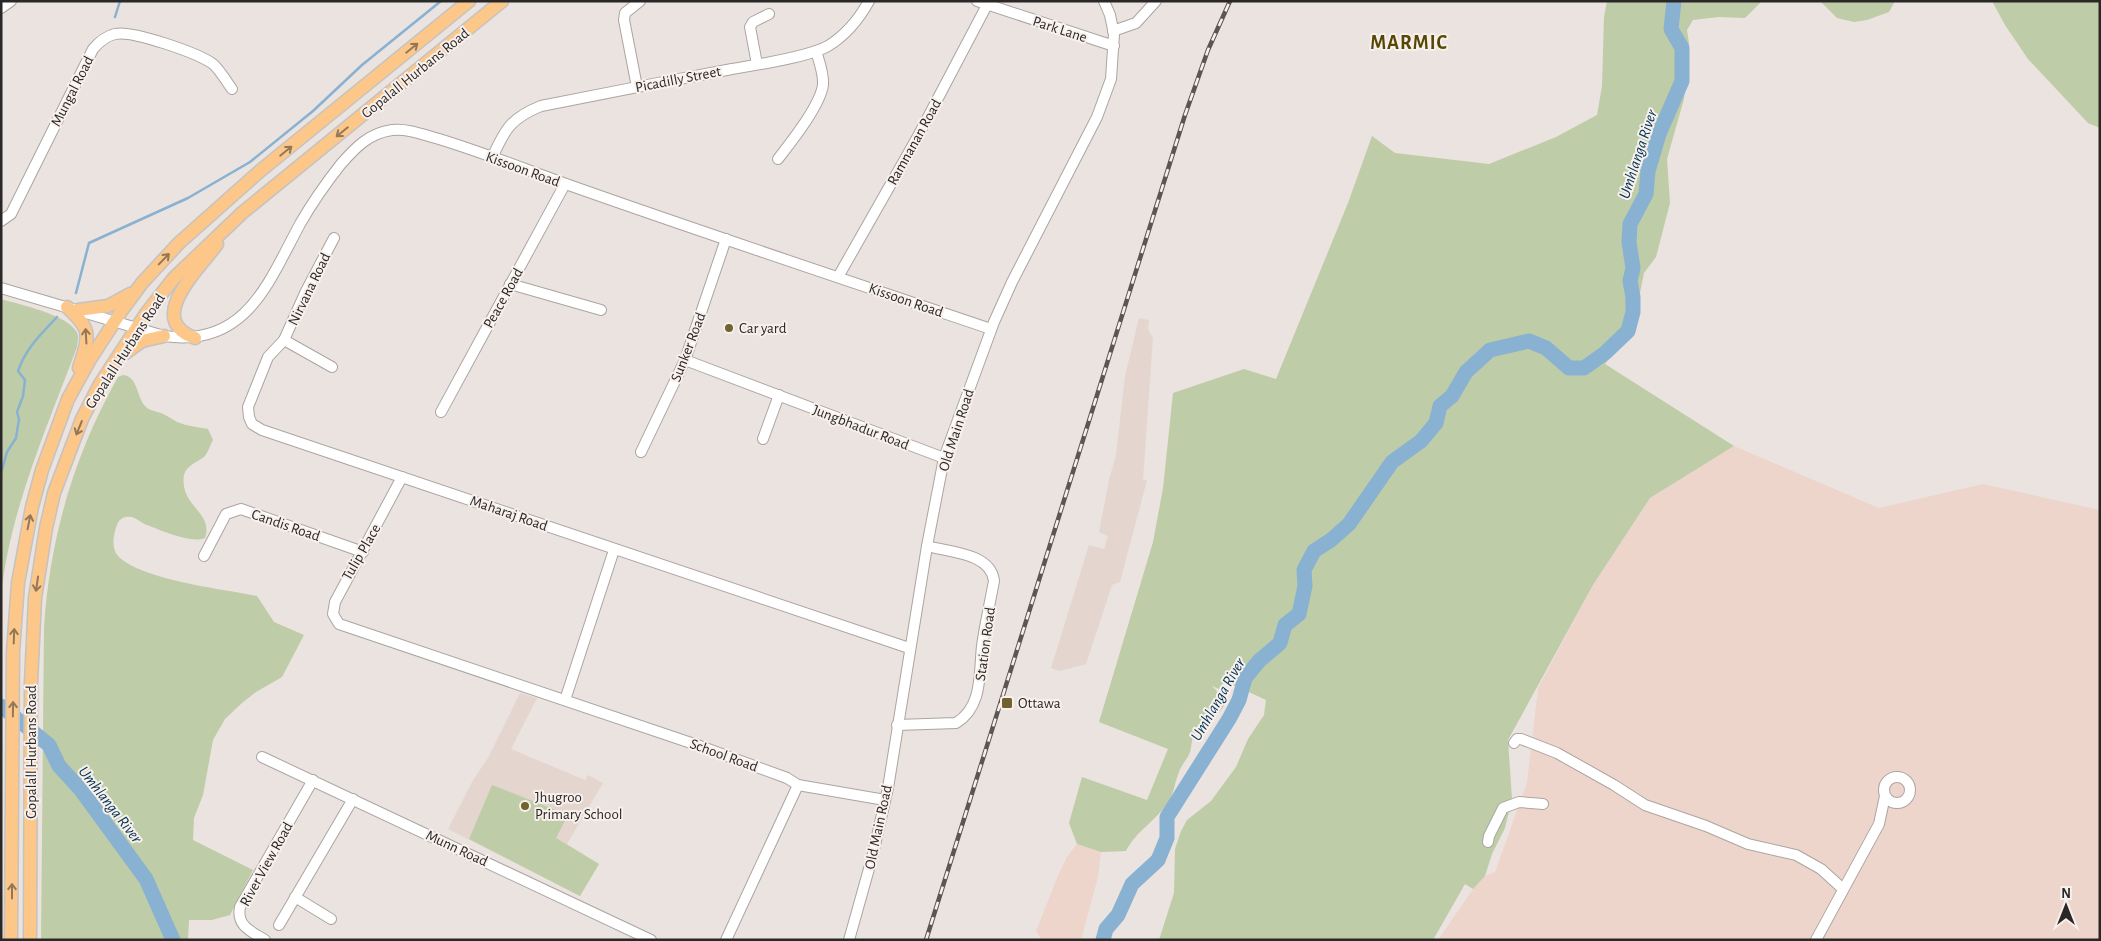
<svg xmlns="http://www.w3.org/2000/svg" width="2101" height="941" font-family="'Alegreya Sans',sans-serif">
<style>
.built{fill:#e4d6ce}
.industrial{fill:#eed5cc}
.green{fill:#becda7}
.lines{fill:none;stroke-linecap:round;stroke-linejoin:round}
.stream{stroke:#88b1d2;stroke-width:2.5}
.river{stroke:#88b1d2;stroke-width:15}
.minor-casing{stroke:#aba5a1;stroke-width:12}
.major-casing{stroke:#c3c3c2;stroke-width:15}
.minor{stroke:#fff;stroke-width:10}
.major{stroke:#fcc789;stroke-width:12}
.rail-casing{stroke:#5a5654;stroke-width:4.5}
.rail{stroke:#f7f0ec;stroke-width:2.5;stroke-dasharray:8;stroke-linecap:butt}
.oneway{stroke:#937858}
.poi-dot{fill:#716230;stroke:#f7f0ec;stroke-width:2}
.labels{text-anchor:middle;stroke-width:4;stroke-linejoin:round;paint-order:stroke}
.street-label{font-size:15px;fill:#2a2826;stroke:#f7f0ec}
.poi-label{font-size:15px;fill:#2a2826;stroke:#f7f0ec;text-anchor:start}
.water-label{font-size:16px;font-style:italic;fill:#003252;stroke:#f7f0ec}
.district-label{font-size:20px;font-weight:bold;letter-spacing:1px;fill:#574705;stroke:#f7f0ec}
</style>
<rect width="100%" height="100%" fill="#eae3df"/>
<g class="built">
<polygon points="1139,318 1149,320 1148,329 1153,338 1143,480 1147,480 1120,582 1112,585 1086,664 1060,671 1051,668 1089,545 1104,549 1108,536 1099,532 1109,480 1116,455 1125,376"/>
<polygon points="520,693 537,698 511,749 585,780 588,775 603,783 567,844 599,864 580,896 448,829 473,780 488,758"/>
</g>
<g class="industrial">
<polygon points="1734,446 1879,508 1983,484 2100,510 2100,940 1438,940 1473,889 1485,876 1495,872 1527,783 1538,688 1593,585 1650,498"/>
<polygon points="1077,844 1101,852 1098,877 1081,940 1039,940 1040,937 1036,931 1059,873 1067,857"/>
</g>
<g class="green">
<path d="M 1607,1 L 1762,1 L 1745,18 L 1719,17 L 1693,20 L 1687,30 L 1689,43 L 1684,99 L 1667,159 L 1670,203 L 1656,257 L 1644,273 L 1634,323 L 1624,340 L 1605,364 L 1734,446 L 1650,498 L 1593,585 L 1508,740 L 1512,799 L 1505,828 L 1492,854 L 1485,876 L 1473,889 L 1465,884 L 1433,940 L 1159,940 L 1174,893 L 1175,849 L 1181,831 L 1187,820 L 1211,801 L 1236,767 L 1248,739 L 1264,715 L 1266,700 L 1225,681 L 1219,689 L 1212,686 L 1226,700 C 1222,716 1204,721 1195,733 C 1191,738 1192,746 1190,752 C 1188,759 1181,765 1179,772 C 1175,781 1174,793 1169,801 C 1157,820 1136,831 1126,851 L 1101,852 L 1077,844 L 1069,823 L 1082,777 L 1147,800 L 1168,749 L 1099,722 L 1153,542 L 1163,488 L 1173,393 L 1244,369 L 1276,379 L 1348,203 L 1372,136 L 1395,153 L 1489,164 L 1556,137 L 1597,115 L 1602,86 L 1604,17 Z"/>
<polygon points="1820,1 1895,1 1889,12 1867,20 1854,22 1837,18"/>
<polygon points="1992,1 2100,1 2100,128 2088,123 2028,59 2005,25"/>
<path d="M 1,299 C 20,305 72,315 78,335 C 79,338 77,344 77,347 C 47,428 10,509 1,596 Z"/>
<path d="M 123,375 C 138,376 137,398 145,406 C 149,411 157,411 163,414 C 168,416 172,419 177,422 C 186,426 198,427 208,429 L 213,440 C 210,445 208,453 204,457 C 197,462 186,466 184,475 C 179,506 214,512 205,538 C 192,544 160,530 147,525 C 139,522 135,515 126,517 C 119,518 117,524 115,531 C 113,539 112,549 118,556 C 141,580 223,589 257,596 L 274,622 L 304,635 L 282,677 L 256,692 L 242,703 L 225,719 L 213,740 L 203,795 L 194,818 L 193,840 L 253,870 L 230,915 L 212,920 L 189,920 L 188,940 L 41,940 L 44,627 C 50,537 74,455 118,377 Z"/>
<polygon points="492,785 568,815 556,838 599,864 580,896 469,839"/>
</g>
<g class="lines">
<g class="stream">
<polyline points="115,17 120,1"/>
<polyline points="76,293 89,243 188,198 250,162 313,111 362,65 441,1"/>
<path d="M 1,473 L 7,452 L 16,438 L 19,419 L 17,412 L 23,396 L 25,380 L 18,371 C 26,348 41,334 57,317"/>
</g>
<g class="river">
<polyline points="1,706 49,745 59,766 81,790 146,879 173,940"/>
<polyline points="1103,940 1106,929 1118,915 1132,884 1158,860 1167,838 1167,817 1229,719 1239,700 1245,678 1259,661 1280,643 1285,625 1299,614 1305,586 1304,570 1314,551 1331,540 1349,524 1392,462 1421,441 1436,423 1440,406 1452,396 1466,372 1490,350 1529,341 1546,348 1569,368 1584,368 1605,353 1628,331 1633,312 1633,297 1630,281 1633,268 1629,242 1630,224 1646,194 1648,171 1659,134 1682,81 1682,48 1671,29 1674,1"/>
</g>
<defs>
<g id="minor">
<polyline points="977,1 1114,46"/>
<polyline points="1,8 11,1"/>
<polyline points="1113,31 1136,23 1156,1"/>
<polyline points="757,64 750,27 753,22 769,14"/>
<polyline points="637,87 624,20 625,13 640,1"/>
<path d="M 492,158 C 505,129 511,118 541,106 C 605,93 668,81 732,69 C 756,65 808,57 828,46 C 846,35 859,19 869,1"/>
<path d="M 778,159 C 791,142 820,106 823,85 C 824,74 819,61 816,51"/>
<path d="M 1,221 L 11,214 L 93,49 C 99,42 106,36 115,34 C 132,30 198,53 213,64 C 220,70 226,81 232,89"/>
<polyline points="838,277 917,138 987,5"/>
<polyline points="510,284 601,310"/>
<path d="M 1,288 L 164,336 C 246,348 268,283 300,224 C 312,203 326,183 341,164 C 355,148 369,133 392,130 C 407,128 424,135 439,139 C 482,152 524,169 566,184 C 707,234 849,281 991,329"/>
<polyline points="284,340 306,291 334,238"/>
<polyline points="685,360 944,458"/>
<polyline points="332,367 284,340 268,357 248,407 249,417 252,424 262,430 909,648"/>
<polyline points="441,412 565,184"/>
<polyline points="763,439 779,395"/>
<polyline points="641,452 685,360 726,239"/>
<polyline points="402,477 335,602 333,614 339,624 697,745 787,778 798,785 885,800"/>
<polyline points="204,556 226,514 241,509 363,552"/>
<polyline points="565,700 614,550"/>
<path d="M 897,725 L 956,723 C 983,707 979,673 982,646 C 985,624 990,603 994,581 C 991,553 949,552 927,546"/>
<polyline points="1514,743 1517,739 1521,739 1557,753 1614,785 1645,805 1706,826 1748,844 1796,855 1821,869 1843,889"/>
<polyline points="262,757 651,940"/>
<circle cx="1897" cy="790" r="13"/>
<polyline points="1488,842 1489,836 1503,808 1519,802 1543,804"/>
<polyline points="295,897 331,919"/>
<polyline points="279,925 353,799"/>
<path d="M 265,940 C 252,932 236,926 240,907 L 313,780"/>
<polyline points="726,940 798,785"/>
<polyline points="849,940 872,858 888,788 927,546 944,458 994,322 1012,282 1097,117 1111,79 1114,34 1110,15 1104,1"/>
<polyline points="1816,940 1879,824 1885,796"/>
</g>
<g id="major">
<path d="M 67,307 C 93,331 89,335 79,368"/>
<polyline points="78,310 108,306 130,294"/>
<path d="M 195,338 C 144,320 199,269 217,244"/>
<polyline points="124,354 142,341 164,336"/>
<polyline points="11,940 13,652 18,583 32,507 42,470 68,399 89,361 122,310 142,283 179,243 260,171 469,1"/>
<polyline points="30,940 31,683 35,598 46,528 54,493 82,419 100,384 145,315 174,278 242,213 502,1"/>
</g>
</defs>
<use href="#minor" class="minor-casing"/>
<use href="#major" class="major-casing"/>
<use href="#minor" class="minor"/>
<use href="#major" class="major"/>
<defs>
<polyline id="rail" points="926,940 1185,115 1208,50 1230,1"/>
</defs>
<use href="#rail" class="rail-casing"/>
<use href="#rail" class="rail"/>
</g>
<defs><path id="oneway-shaft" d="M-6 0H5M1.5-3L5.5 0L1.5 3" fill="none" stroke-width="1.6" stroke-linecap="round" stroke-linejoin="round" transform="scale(1.25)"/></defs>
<g class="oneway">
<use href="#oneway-shaft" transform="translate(412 48) rotate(-39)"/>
<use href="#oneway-shaft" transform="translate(342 132) rotate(141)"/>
<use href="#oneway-shaft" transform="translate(286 151) rotate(-39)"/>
<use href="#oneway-shaft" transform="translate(164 259) rotate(-46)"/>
<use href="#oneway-shaft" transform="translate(86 336) rotate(-93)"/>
<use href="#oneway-shaft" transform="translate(79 428) rotate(112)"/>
<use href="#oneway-shaft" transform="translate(29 522) rotate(-79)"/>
<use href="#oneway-shaft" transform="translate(37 584) rotate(98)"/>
<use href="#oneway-shaft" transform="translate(14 636) rotate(-88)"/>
<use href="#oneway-shaft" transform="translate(13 709) rotate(-89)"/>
<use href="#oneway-shaft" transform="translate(12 891) rotate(-90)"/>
</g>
<g class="poi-dot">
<circle cx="729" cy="328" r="5"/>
<rect x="1001" y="697" width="12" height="12" rx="2.5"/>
<circle cx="525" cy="806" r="5"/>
</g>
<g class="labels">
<g class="street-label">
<text transform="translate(1060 29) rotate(18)" y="5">Park Lane</text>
<text transform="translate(415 73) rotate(-39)" y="5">Gopalall Hurbans Road</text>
<text transform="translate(678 79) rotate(-11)" y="5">Picadilly Street</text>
<text transform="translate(72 91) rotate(-63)" y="5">Mungal Road</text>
<text transform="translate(914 142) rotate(-61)" y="5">Ramnanan Road</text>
<text transform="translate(523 169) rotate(20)" y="5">Kissoon Road</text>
<text transform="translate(309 289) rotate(-64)" y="5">Nirvana Road</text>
<text transform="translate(503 298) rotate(-61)" y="5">Peace Road</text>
<text transform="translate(906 300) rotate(19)" y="5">Kissoon Road</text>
<text transform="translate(688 347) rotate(-69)" y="5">Sunker Road</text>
<text transform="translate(125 351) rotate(-57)" y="5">Gopalall Hurbans Road</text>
<text transform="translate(861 427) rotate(21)" y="5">Jungbhadur Road</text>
<text transform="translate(956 430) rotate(-72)" y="5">Old Main Road</text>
<text transform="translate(509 513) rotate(19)" y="5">Maharaj Road</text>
<text transform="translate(286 525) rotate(19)" y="5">Candis Road</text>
<text transform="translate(361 552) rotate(-60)" y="5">Tulip Place</text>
<text transform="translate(985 644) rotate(-82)" y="5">Station Road</text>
<text transform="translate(31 752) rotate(-90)" y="5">Gopalall Hurbans Road</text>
<text transform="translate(724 755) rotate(20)" y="5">School Road</text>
<text transform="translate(878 827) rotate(-78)" y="5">Old Main Road</text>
<text transform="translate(457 848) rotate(25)" y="5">Munn Road</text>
<text transform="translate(266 864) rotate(-61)" y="5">River View Road</text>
</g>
<g class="poi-label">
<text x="739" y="333">Car yard</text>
<text x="1018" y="708">Ottawa</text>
<text x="535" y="802">Jhugroo<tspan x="535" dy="17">Primary School</tspan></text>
</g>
<g class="water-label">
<text transform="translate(1637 154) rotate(-72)" y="6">Umhlanga River</text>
<text transform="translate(1217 699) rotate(-60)" y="6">Umhlanga River</text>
<text transform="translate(111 804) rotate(52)" y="6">Umhlanga River</text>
</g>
<g class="district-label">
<text x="1409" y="49">MARMIC</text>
</g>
</g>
<rect width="2101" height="941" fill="none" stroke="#2a2826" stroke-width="5"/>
<g transform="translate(2066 906)" stroke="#f7f0ec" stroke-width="4" paint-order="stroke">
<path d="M0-4L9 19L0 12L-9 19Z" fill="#2a2826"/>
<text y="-8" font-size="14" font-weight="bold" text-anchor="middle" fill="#2a2826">N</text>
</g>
</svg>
